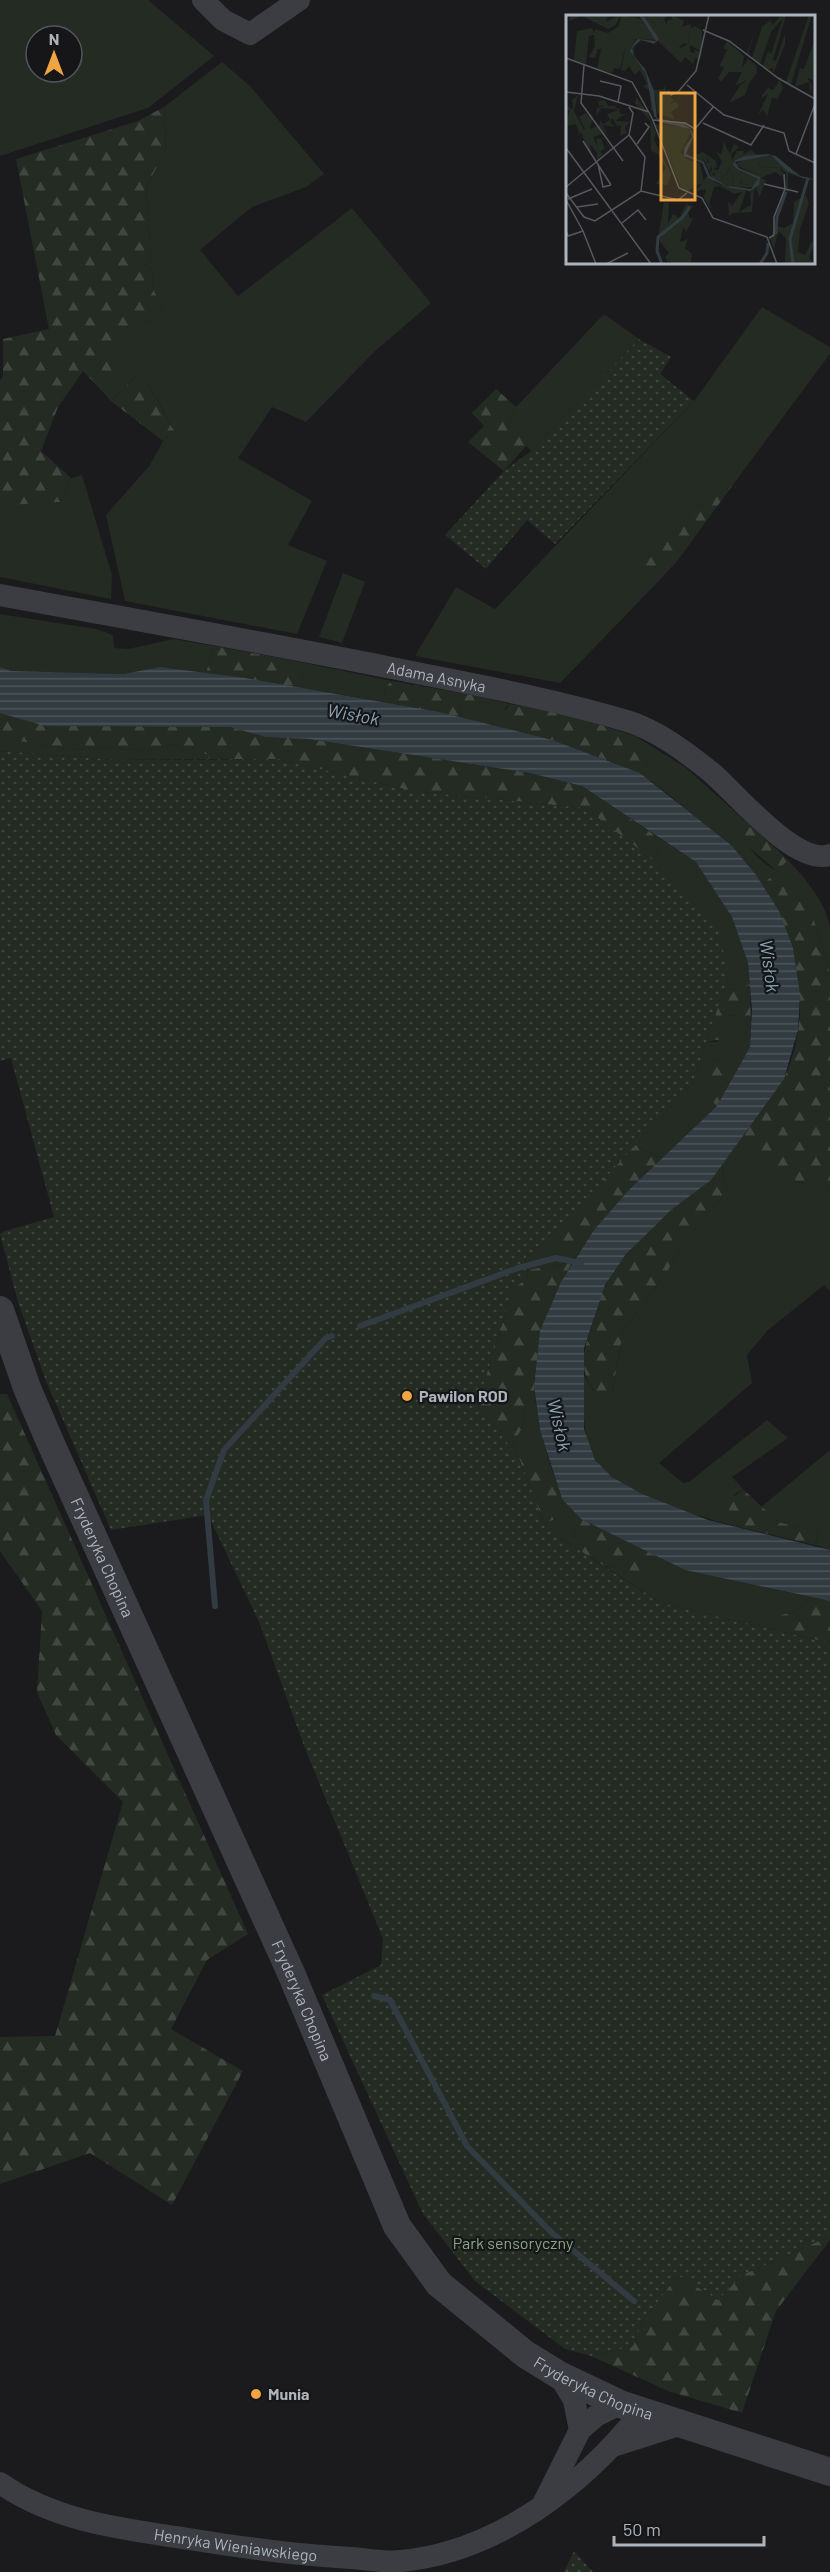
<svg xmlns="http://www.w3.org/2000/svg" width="830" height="2572" font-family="Barlow,sans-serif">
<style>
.grass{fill:#232b23;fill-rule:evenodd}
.forest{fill:url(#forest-firs)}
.park{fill:url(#park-dots)}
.water{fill:url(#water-rules)}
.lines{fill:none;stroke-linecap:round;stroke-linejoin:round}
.stream{stroke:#313b41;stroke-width:6}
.minor{stroke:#3c3d42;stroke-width:22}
.tertiary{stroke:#3c3d42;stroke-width:28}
.poi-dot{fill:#eea542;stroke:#161618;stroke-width:2}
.labels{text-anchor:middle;stroke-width:4.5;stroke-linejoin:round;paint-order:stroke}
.street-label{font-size:16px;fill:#aeb4bc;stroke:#161618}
.poi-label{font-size:16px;font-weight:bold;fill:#aeb4bc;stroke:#161618;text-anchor:start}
.park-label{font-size:16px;fill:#87a686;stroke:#161618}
.water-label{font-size:18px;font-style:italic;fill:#87a4b6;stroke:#161618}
.inset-river{fill:none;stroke:#313b41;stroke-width:3}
.inset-road{fill:none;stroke:#56585d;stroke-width:1.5}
.view{fill:#eea542;fill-opacity:0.15;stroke:#eea542;stroke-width:3}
.inset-edge{fill:none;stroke:#aeb4bc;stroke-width:3}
</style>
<defs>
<pattern id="forest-firs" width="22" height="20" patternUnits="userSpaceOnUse" patternTransform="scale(1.5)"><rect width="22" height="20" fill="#232b23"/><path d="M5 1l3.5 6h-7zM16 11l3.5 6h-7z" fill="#404741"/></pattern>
<pattern id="park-dots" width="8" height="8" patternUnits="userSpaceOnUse" patternTransform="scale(1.5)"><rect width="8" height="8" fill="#232b23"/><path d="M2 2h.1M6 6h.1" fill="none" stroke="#404741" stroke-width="1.8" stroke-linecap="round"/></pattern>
<pattern id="water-rules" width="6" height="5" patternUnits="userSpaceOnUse" patternTransform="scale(1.5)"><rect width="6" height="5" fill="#313b41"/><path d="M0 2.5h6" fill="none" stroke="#4c555a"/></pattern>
</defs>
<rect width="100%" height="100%" fill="#1b1b1d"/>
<g class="grass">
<path d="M 0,0 L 148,0 L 214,56 L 148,108 L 0,156 ZM 36,36 L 72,36 L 72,72 L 36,72 Z"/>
<path d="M 222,62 L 250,86 L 324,174 L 306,187 L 252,207 L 200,250 L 238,296 L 352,208 L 431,303 L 374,352 L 306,422 L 272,407 L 238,458 L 312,501 L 288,545 L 327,561 L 297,634 L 125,601 L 106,515 L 150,465 L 163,441 L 174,430 C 161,410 155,389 138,374 L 111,401 L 102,391 L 119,366 L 111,352 L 138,325 L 163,313 L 153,289 L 146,187 L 166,150 L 164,107 Z"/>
<polygon points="762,307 830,347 830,354 732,486 693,510 645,565 654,586 560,683 415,656 456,587 495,609 694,401"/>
<polygon points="604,314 639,339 531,451 509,426 516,407"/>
<polygon points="82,475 112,575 111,599 0,577 0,491 7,504 60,502 71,478"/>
<polygon points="343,573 365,582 342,643 319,637"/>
<polygon points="0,614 96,629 113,635 114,648 128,649 174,639 214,646 206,673 160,667 123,674 11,671 0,667"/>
<polygon points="296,661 392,681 386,686 383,702 320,691 317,686 305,682"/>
<polygon points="477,696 510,704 505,708 507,730 459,718 462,705"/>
<polygon points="0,735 1,738 75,750 107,747 146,751 171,744 181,748 186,754 207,754 209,759 117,760 0,751"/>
<path d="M 635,736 L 685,767 L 751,826 L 741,833 C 748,849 761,863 777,871 L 788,860 C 805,878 825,901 830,927 C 830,941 830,959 830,973 L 814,920 L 777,871 L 762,885 L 756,875 L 672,797 L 640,773 L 647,766 L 643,749 L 635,742 Z"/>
<polygon points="653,834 696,862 712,886 732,917 748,963 750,984 723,992 729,975 660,865 655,862 659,847"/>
<polygon points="727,1015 739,1016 751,1029 750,1047 737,1071 714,1059 708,1097 717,1106 667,1156 657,1157 635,1145 692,1084 706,1042 717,1042"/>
<path d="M 738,1141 L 753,1146 L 797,1182 L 830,1191 L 830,1291 L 824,1285 L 767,1331 L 747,1355 L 752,1383 L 659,1463 L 683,1483 L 689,1482 L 767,1420 L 788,1438 L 732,1477 L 744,1490 L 734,1494 L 731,1517 L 739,1527 C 702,1518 617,1493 596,1460 C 580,1436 584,1402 584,1375 L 593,1390 L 612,1393 L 623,1332 L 667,1272 L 684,1242 L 727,1192 L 721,1164 Z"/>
<polygon points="556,1231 574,1262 527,1270 525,1258"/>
<polygon points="535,1397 540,1430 552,1470 543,1472 529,1455 519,1458 511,1448 522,1428 527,1398"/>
<polygon points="830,1450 830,1550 815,1545 818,1532 778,1522 761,1507"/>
<polygon points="562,1499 581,1519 571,1545 545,1529 544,1524 564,1515"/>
<polygon points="657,1556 685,1570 810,1597 797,1611 781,1615 775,1630 661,1603 606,1567 616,1565 645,1569"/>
</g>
<g class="forest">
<polygon points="164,107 166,150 146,187 153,288 163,313 138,325 111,352 120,366 102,391 83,371 58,407 41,451 71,478 60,502 7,505 0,491 0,381 3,376 3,339 49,329 16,159 138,121"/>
<path d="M 138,374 C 155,389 161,411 174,430 L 163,441 L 111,401 Z"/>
<polygon points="496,389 516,407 509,426 527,445 504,471 468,442 484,426 472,413"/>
<polygon points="732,486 678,560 654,586 644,565 693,510"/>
<polygon points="214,646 296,661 305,682 317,686 320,691 206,673"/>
<polygon points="392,681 477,696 476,705 462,705 459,718 383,702 386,686"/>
<polygon points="510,704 560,712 635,736 635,742 644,749 647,766 640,773 552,740 507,730 504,712"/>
<polygon points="0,713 93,726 230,727 265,737 309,739 530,773 582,786 653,834 659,847 655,862 585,808 412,791 278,759 209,759 207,754 186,754 181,748 171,744 146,751 107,747 75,750 0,738"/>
<path d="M 751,826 L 788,860 L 777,871 L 784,875 L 814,920 L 830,973 L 830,1191 C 812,1186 795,1183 780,1172 C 763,1159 760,1148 738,1141 C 747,1127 757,1113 767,1100 C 772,1093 780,1086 784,1078 C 814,1015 798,942 762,885 L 777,871 L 739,839 L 741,833 Z"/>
<polygon points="750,984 751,1029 739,1016 727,1015 727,1038 706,1042 723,992"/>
<polygon points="714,1059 737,1071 717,1106 708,1097 707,1077"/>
<path d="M 635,1145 L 657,1157 L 667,1156 C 606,1211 547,1276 537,1360 C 535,1373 533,1384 535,1397 L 527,1398 L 522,1428 L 511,1448 L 477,1405 L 513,1289 L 528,1277 L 527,1270 L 573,1262 L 556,1231 Z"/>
<path d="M 721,1164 L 727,1192 L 684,1242 L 667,1272 L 623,1332 L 612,1393 L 602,1397 C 579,1380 581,1356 590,1331 C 595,1316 598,1297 607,1283 C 622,1255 646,1232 670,1211 C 689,1195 707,1184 721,1164 Z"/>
<polygon points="0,1394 7,1394 248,1934 207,1960 171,2029 243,2071 172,2205 90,2153 0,2184 0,2037 55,2036 123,1802 56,1735 37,1692 42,1611 0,1551"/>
<polygon points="529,1454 543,1472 552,1470 562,1499 564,1515 544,1524 519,1458"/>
<polygon points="744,1490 778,1522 818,1532 815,1545 739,1527 731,1517 727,1500"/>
<polygon points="581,1519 657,1556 645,1569 629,1576 616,1565 606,1567 571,1545"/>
<polygon points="810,1597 830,1601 830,1643 775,1630 781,1615 797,1611"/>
<polygon points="830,2236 830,2240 776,2311 742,2413 668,2391 591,2356 633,2346 642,2322 678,2275 718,2300 742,2275"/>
</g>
<g class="park">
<polygon points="639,339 671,357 660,374 694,401 555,544 527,520 486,569 445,535 504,471 531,451"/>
<polygon points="0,751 117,760 278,759 412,791 585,808 660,865 718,931 729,975 692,1084 556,1231 525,1258 528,1277 513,1289 477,1405 519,1458 546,1529 661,1603 830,1643 830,2236 742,2275 718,2300 678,2275 642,2322 633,2346 591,2356 565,2349 475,2281 423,2214 322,1995 381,1965 383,1939 304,1746 260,1624 208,1515 111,1530 46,1381 18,1302 0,1234 5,1231 54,1217 11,1058 0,1061"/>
<polygon points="574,2551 593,2572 564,2572"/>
</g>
<polygon class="water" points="0,667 11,671 123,674 160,667 245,678 439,712 552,740 640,773 732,846 756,875 779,911 793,948 800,994 798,1030 784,1079 711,1180 671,1210 626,1254 605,1285 584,1348 584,1429 595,1460 612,1477 642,1494 708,1520 830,1550 830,1601 685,1570 581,1519 562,1499 540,1430 534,1386 540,1331 561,1282 594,1230 629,1190 717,1106 750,1047 752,1010 748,963 732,917 696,862 582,786 530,773 309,739 265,737 230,727 45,726 0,713"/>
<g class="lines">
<g class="stream">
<polyline points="360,1326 518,1268 556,1258 581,1263"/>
<polyline points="215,1606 206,1500 224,1450 326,1338 332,1336"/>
<polyline points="374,1996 390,2000 467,2146 552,2233 634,2301"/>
</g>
<g class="minor">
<polyline points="203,0 223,20 250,34 299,0"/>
<path id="s1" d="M 0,595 C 131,619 262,642 392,668 C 471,684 550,698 627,721 C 657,730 686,752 711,772 C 736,793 795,866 830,855"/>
<polyline points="559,2375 574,2400 580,2430"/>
<polyline points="616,2445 685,2423"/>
<path id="s2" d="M 0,2483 C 56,2522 124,2529 189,2539 C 243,2548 297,2555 351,2558 C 367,2559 385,2563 401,2561 C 497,2552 584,2485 641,2412"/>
<polyline points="543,2504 580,2430 596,2416 620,2404"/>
</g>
<path class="tertiary" id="s3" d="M 0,1310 L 27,1388 L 51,1444 L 291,1973 L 397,2226 L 439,2284 L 525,2354 L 559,2375 L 620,2404 L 830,2472"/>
</g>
<g class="poi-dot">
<circle cx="407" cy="1396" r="6"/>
<circle cx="256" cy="2394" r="6"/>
</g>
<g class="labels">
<g class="street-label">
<text dy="6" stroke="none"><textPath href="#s1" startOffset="444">Adama Asnyka</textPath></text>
<text dy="6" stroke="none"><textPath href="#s3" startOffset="268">Fryderyka Chopina</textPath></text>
<text dy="6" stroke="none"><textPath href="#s3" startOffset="754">Fryderyka Chopina</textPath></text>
<text dy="6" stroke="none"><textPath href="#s3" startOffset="1258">Fryderyka Chopina</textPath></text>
<text dy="6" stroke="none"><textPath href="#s2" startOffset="246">Henryka Wieniawskiego</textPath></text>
</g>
<g class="poi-label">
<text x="419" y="1402">Pawilon ROD</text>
<text x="268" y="2400">Munia</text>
</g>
<g class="park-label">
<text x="513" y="2249">Park sensoryczny</text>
</g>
<g class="water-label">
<text transform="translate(353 715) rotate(10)" y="6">Wisłok</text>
<text transform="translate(769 966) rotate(82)" y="6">Wisłok</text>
<text transform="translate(559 1425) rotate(77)" y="6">Wisłok</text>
</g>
</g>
<g transform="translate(566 15)">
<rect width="249" height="249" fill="#1b1b1d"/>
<path d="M 4,0 L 42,0 L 40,7 L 54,0 L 50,10 L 42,14 L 16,1 L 3,6 ZM 56,0 L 75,4 L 90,25 L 69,24 L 67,45 L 59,56 L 55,55 L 61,26 L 54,54 L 48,53 L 46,58 L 31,54 L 35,34 L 32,34 L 29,43 L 23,42 L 29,31 L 28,20 L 23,21 L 20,49 L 8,45 L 11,16 L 26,13 L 28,18 L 29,14 L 42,18 L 52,12 ZM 88,0 L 95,5 L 100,17 L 106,11 L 106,0 L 118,6 L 116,12 L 124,9 L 122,30 L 118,28 L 113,33 L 107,28 L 108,24 L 104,24 L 86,6 L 85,0 ZM 216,0 L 220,0 L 207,45 L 210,46 L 219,19 L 219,29 L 207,59 L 207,53 L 201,55 L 180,40 L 189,16 L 182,39 L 186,43 L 196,12 L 205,5 L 206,10 ZM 217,3 L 205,39 L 202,36 L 197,51 L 194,49 L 205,17 ZM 243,0 L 246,0 L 225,69 L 220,67 ZM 249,24 L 249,66 L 241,63 L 246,70 L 245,79 L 243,67 L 229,72 L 234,53 L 238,54 ZM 186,61 L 179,80 L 163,88 L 175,69 L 180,67 L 177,74 ZM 214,65 L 217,73 L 208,91 L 212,84 L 206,83 L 201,102 L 197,95 L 192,100 L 202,79 L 196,83 L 196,80 L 202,73 L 207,75 ZM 100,75 L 108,86 L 103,89 L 110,87 L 113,91 L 105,97 L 109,105 L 91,98 L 89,79 ZM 39,85 L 42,91 L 50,91 L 49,94 L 53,93 L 54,99 L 60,99 L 49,106 L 64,107 L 59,112 L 61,118 L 54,121 L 55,111 L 51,110 L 52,113 L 46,103 L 44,107 L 49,112 L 37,110 L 42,120 L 35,110 L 41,122 L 33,111 L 34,105 L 37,109 L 44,105 L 41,99 L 53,95 L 35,93 L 30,102 L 31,92 L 32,93 L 39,90 L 33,91 L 32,86 ZM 21,96 L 27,101 L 24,114 L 31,111 L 36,119 L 27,122 L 33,134 L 30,125 L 32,128 L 30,124 L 35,123 L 39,134 L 35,136 L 37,140 L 44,132 L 35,121 L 45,132 L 31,145 L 31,138 L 24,129 L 25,139 L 17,123 L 15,115 L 19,114 L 13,102 L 20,98 L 25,104 ZM 158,127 L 164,139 L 168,129 L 173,132 L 165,139 L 166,146 L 171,136 L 178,136 L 177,140 L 185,135 L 191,140 L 167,147 L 173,155 L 192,164 L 188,172 L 188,168 L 178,170 L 176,164 L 173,171 L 168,171 L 166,160 L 162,168 L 158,166 L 164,151 L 156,166 L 155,157 L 148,162 L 149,156 L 145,158 L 146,154 L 141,142 L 142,159 L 146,163 L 141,159 L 140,148 L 137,143 L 138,147 L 126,141 L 137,137 L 150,146 L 151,152 L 147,154 L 152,155 L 156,147 L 150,136 L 155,139 ZM 184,143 L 184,153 L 191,149 L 198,153 L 213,152 L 217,158 L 216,162 L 209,157 L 195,163 L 200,165 L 193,183 L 191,174 L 185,177 L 180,176 L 191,173 L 193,162 L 169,149 ZM 141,161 L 154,171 L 148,172 L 143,190 L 147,194 L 143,192 L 138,183 L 140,174 L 130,176 Z" fill="#232b23" fill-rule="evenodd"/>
<path d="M 76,0 L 82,2 L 83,0 L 88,1 L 86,6 L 99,16 L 95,5 L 88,0 L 102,0 L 98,4 L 101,10 L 101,6 L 110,3 L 104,18 L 100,17 L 108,24 L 107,28 L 111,25 L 114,33 L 122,29 L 124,9 L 126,14 L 128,11 L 136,15 L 136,37 L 124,30 L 124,37 L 129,38 L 128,34 L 136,38 L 133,47 L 130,42 L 127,49 L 119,42 L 115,48 L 92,26 ZM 68,23 L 68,40 L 79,54 L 88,75 L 98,74 L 99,69 L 100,77 L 89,79 L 90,98 L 85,95 L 84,76 L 77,71 L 81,69 L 74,55 L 69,60 L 61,49 L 61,45 L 67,45 L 63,26 ZM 161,26 L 178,41 L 176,53 L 182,44 L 190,50 L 191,58 L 178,74 L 179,66 L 169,71 L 176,57 L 163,57 L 155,67 L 152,63 L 158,53 L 154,50 L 161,35 L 157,33 ZM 70,82 L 81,96 L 90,118 L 88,125 L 105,159 L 102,170 L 90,169 L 100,153 L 92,139 L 85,136 L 84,106 L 69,88 ZM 205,140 L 223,157 L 249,165 L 243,165 L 240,172 L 241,165 L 222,158 L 222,177 L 219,181 L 220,158 L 213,152 L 198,153 L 192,149 L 192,159 L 182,155 L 184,143 ZM 145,146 L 144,157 L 151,155 L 146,159 L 148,161 L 155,156 L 156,166 L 163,151 L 159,166 L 166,160 L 168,171 L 173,171 L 177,164 L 178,170 L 188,168 L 188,172 L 167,173 L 146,163 L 140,149 ZM 149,168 L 180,176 L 173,197 L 185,190 L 184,178 L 188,176 L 186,197 L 167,198 L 163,201 L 162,186 L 166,191 L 176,177 L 168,179 ZM 240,180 L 243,188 L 234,214 L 232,237 L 239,240 L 246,226 L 249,228 L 243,243 L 249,249 L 219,249 L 220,223 L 212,216 L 208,234 L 204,223 L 211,211 L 218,213 L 227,208 L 228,187 ZM 98,187 L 103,188 L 102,209 L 107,199 L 113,203 L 120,189 L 128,191 L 122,196 L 124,204 L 128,202 L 120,217 L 117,212 L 114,227 L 122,224 L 119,233 L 126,239 L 125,249 L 106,249 L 103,245 L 103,249 L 99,242 L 103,238 L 92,224 Z" fill="#232b23"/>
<path d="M 12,80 L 8,96 L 18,115 L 14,119 L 10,109 L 0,111 L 4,94 L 0,97 L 0,91 L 7,94 L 6,85 ZM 89,109 L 119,112 L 125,117 L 115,137 L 122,145 L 134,148 L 138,167 L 121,176 L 115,173 Z" fill="#232b23"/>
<path d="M 73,0 L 79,3 L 93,24 L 88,29 L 75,25 L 66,33 L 68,42 L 79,54 L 88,76 L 91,103 L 118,109 L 125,114 L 128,121 L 120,139 L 138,147 L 144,161 L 161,171 L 185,174 L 192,164 L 171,154 L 167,150 L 168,146 L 179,141 L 202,139 L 210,141 L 234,161 L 249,164 L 237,163 L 221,156 L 205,140 L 169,147 L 173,153 L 194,162 L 193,170 L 184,176 L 164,173 L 142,163 L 136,148 L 118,141 L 118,133 L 126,122 L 124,114 L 93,107 L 88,101 L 80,59 L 64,36 L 71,24 L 90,26 Z" fill="#313b41"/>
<path class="inset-river" d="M 210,219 L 211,202 L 220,177M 96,249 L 91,236 L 92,222 L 116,203 L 124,192M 194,249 L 201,238 L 202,228M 227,249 L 224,224 L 242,163"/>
<path class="inset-road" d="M 137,15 L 163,26 L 212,63 L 249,84M 0,43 L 66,67 L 86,103 L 113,173 L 136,183 L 147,203 L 201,222 L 211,249M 18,50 L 15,88 L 57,146M 34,66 L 55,71 L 52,87M 121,70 L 158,100 L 218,118 L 223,136 L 249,148M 102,76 L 105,80 L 112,77 L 130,56 L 143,0M 0,77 L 33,81 L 83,97M 63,92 L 67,98 L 63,120 L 79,142 L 75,176M 87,105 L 119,108 L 129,114 L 148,91M 137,108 L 185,130 L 198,110M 17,126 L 45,170M 71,129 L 83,112 L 79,108M 0,133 L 85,249M 230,139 L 249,89M 32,149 L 37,172 L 45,170M 198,169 L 232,177M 0,172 L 63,120M 0,178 L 18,202 L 29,206 L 75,176 L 112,185 L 121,178M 2,184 L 26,174M 0,185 L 17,216 L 2,221 L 0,215M 11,192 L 32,189M 56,208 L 72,195 L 80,205M 17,216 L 30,249M 203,223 L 208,220 L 208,202 L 219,174 L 218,159M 40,249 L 62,238"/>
<path class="view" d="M 95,78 L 129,78 L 129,185 L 95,185 Z"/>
<rect width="249" height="249" class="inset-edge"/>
</g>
<g transform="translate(54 54)"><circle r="28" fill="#161618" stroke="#53555a" stroke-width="1.5"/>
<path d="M0-4.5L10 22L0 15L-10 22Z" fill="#eea542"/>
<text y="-9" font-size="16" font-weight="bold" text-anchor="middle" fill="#aeb4bc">N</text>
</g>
<path d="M614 2536v9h150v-9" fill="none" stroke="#aeb4bc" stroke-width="3"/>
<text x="623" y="2536" font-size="18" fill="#aeb4bc" stroke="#161618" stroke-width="4.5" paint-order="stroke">50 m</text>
</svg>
